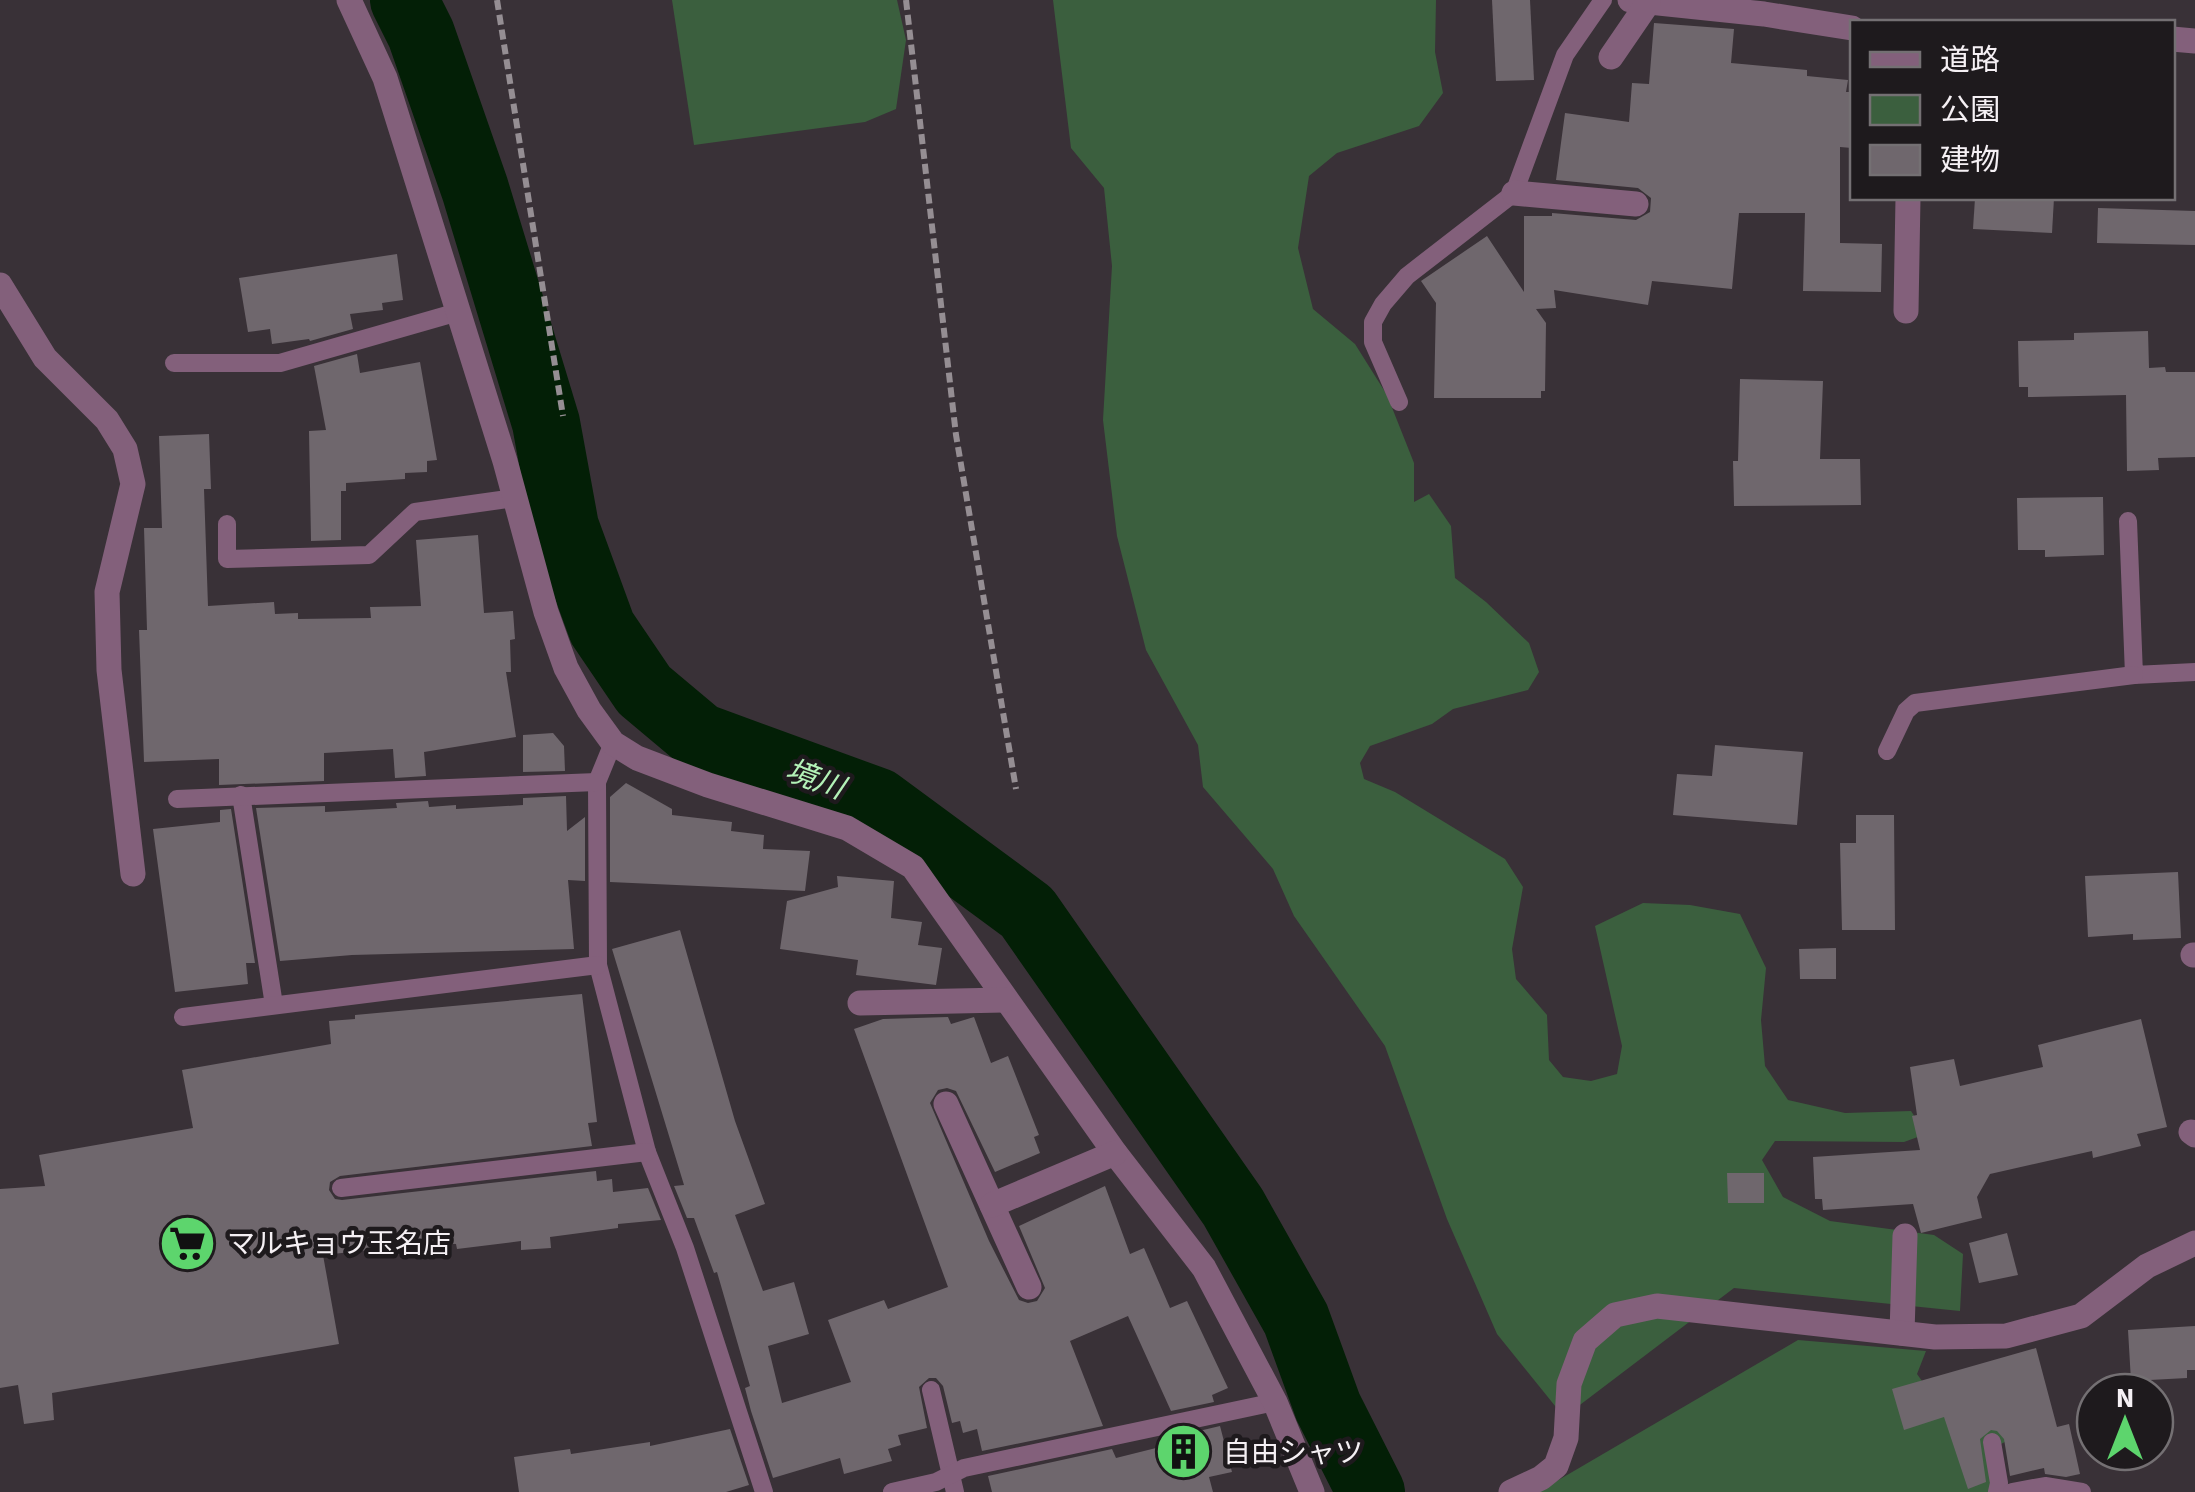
<svg xmlns="http://www.w3.org/2000/svg" width="2195" height="1492" font-family="'Source Sans 3','Noto Sans JP',sans-serif">
<style>
.green{fill:#3b5f3e}
.lines{fill:none;stroke-linecap:round;stroke-linejoin:round}
.river{stroke:#031f06;stroke-width:68}
.building{fill:#6f676d}
.path{stroke:#958e93;stroke-width:6;stroke-dasharray:10 5;stroke-linecap:butt}
.service{stroke:#83607b;stroke-width:18}
.minor{stroke:#83607b;stroke-width:25}
.labels{text-anchor:middle;stroke-width:9;stroke-linejoin:round;paint-order:stroke}
.poi-label{font-size:28px;fill:#f5f0f4;stroke:#1e1a1d;text-anchor:start}
.water-label{font-size:30px;font-style:italic;fill:#b3f2b7;stroke:#1e1a1d}
</style>
<rect width="100%" height="100%" fill="#393137"/>
<g class="green">
<polygon points="672,0 897,0 906,40 896,109 865,122 694,145"/>
<polygon points="1053,0 1436,0 1435,52 1443,93 1419,126 1337,153 1309,176 1298,248 1313,309 1355,344 1387,395 1414,463 1414,502 1429,494 1451,526 1455,578 1486,602 1529,643 1539,672 1528,690 1453,709 1432,724 1370,746 1360,763 1364,779 1395,792 1505,859 1523,887 1512,949 1516,979 1547,1015 1549,1060 1563,1077 1591,1081 1617,1074 1622,1046 1595,926 1643,903 1690,905 1740,914 1766,968 1761,1020 1765,1066 1788,1100 1845,1113 1911,1111 1926,1134 1904,1142 1775,1141 1762,1160 1783,1197 1830,1221 1934,1235 1963,1254 1960,1311 1734,1288 1564,1417 1497,1334 1447,1219 1385,1046 1294,916 1273,869 1203,787 1198,745 1146,650 1117,536 1103,420 1112,266 1104,188 1071,148"/>
<polygon points="1798,1340 1926,1351 1917,1374 1927,1388 2022,1433 2001,1444 1991,1492 1538,1492"/>
</g>
<g class="lines">
<polyline class="river" points="404,0 421,34 475,189 546,423 565,527 602,628 644,690 700,737 878,802 1027,912 1233,1207 1296,1319 1328,1407 1371,1492"/>
</g>
<g class="building">
<polygon points="1492,0 1530,0 1534,80 1496,81"/>
<polygon points="1654,23 1734,29 1731,63 1807,70 1807,76 1848,80 1846,92 1852,92 1852,148 1840,147 1840,243 1882,244 1881,292 1803,291 1805,213 1739,213 1732,289 1652,281 1648,305 1554,290 1556,308 1536,309 1546,323 1545,391 1541,391 1541,398 1434,398 1436,303 1421,281 1487,236 1524,292 1524,216 1552,216 1552,213 1636,220 1650,212 1651,198 1638,188 1556,180 1565,113 1629,122 1632,83 1649,84"/>
<polygon points="1975,198 2054,198 2052,233 1973,229"/>
<polygon points="2098,208 2195,211 2195,245 2097,243"/>
<polygon points="397,254 403,300 382,303 383,310 350,314 353,329 310,341 309,339 272,344 270,329 248,332 239,278"/>
<polygon points="2148,331 2149,368 2165,367 2166,372 2195,372 2195,457 2158,458 2159,470 2127,471 2126,395 2028,397 2028,387 2019,387 2018,341 2074,340 2074,333"/>
<polygon points="357,354 360,373 420,362 437,460 427,461 427,472 405,473 405,479 346,483 346,491 341,491 341,540 311,541 309,431 326,430 314,366"/>
<polygon points="1740,379 1823,381 1820,459 1860,459 1861,505 1734,506 1733,461 1738,461"/>
<polygon points="209,434 211,489 204,489 208,606 274,602 275,614 298,613 298,619 371,618 370,607 421,606 416,540 478,535 484,613 513,611 515,639 510,640 511,672 506,672 516,737 424,752 426,776 395,778 393,749 324,753 324,781 219,785 219,759 144,762 139,630 147,630 144,528 162,528 159,436"/>
<polygon points="2103,497 2104,555 2045,557 2045,550 2018,550 2017,498"/>
<polygon points="553,733 564,746 565,771 523,772 523,735"/>
<polygon points="1715,745 1803,752 1797,825 1673,815 1677,774 1712,776"/>
<polygon points="626,783 672,809 672,815 732,822 731,831 764,835 763,849 810,851 805,891 610,882 610,797"/>
<polygon points="566,796 567,831 585,817 585,881 568,880 574,949 352,955 280,961 256,808 325,806 325,812 397,808 396,803 428,801 429,807 456,805 456,809 523,805 523,798"/>
<polygon points="231,809 255,963 246,963 248,984 175,992 153,829 220,822 220,810"/>
<polygon points="1856,815 1894,815 1895,930 1842,930 1840,843 1856,843"/>
<polygon points="2178,872 2181,938 2133,940 2133,934 2088,937 2085,876"/>
<polygon points="837,876 894,881 891,918 922,922 918,945 942,948 936,985 856,975 858,960 780,949 787,901 838,887"/>
<polygon points="680,930 735,1121 765,1204 735,1215 763,1291 794,1282 809,1334 768,1346 782,1403 851,1382 828,1320 884,1300 888,1309 948,1287 854,1029 883,1019 948,1017 951,1024 974,1017 991,1063 1008,1056 1039,1135 1034,1137 1040,1153 995,1172 956,1091 947,1088 938,1090 930,1103 989,1241 1019,1300 1028,1303 1037,1301 1045,1288 1019,1226 1105,1186 1130,1254 1144,1248 1170,1308 1187,1301 1228,1388 1212,1395 1214,1402 1171,1411 1128,1316 1070,1341 1103,1426 982,1451 977,1429 963,1433 960,1421 952,1423 943,1386 936,1378 929,1378 919,1387 927,1428 898,1435 901,1445 888,1449 892,1461 844,1474 840,1458 773,1478 751,1411 745,1388 750,1386 717,1272 714,1273 694,1218 687,1218 674,1186 684,1185 612,949"/>
<polygon points="1836,948 1836,979 1800,979 1799,949"/>
<polygon points="582,994 597,1122 588,1123 592,1146 340,1176 330,1182 329,1190 335,1199 342,1200 596,1171 597,1181 612,1179 613,1192 648,1188 661,1220 618,1224 618,1228 550,1237 551,1248 521,1250 521,1241 457,1249 456,1244 436,1243 323,1255 339,1344 52,1393 54,1420 24,1424 18,1385 0,1388 0,1189 45,1186 39,1155 193,1128 182,1070 331,1044 329,1021 355,1019 355,1015"/>
<polygon points="2141,1019 2167,1127 2137,1134 2141,1146 2093,1158 2092,1151 1990,1174 1977,1197 1982,1218 1921,1233 1913,1204 1823,1210 1822,1199 1815,1199 1813,1157 1920,1150 1912,1116 1917,1115 1910,1067 1954,1059 1960,1086 2043,1067 2038,1045"/>
<polygon points="1727,1173 1764,1173 1764,1203 1728,1203"/>
<polygon points="2007,1233 2018,1275 1979,1283 1969,1243"/>
<polygon points="2195,1326 2195,1370 2187,1370 2187,1378 2131,1381 2128,1330"/>
<polygon points="2036,1348 2057,1427 2069,1424 2080,1474 2066,1477 2045,1474 2044,1468 2010,1476 2004,1439 1997,1431 1991,1430 1980,1439 1986,1482 1968,1489 1944,1417 1904,1430 1892,1389"/>
<polygon points="1220,1426 1232,1472 1209,1477 1213,1492 992,1492 988,1476 1112,1449 1116,1458 1184,1441 1182,1435"/>
<polygon points="730,1429 749,1485 726,1492 519,1492 514,1457 570,1449 571,1454 650,1442 650,1446"/>
</g>
<g class="lines">
<g class="path">
<polyline points="497,0 563,416"/>
<polyline points="906,0 956,435 1016,789"/>
</g>
<g class="service">
<polyline points="174,363 280,363 458,312"/>
<polyline points="1399,402 1373,342 1373,322 1383,304 1407,276 1514,193 1565,55 1603,0"/>
<polyline points="2128,521 2134,675 2195,672"/>
<polyline points="227,524 227,559 369,555 415,512 515,498"/>
<polyline points="613,743 597,782 598,965 647,1152 685,1248 764,1492"/>
<polyline points="1887,751 1906,711 1915,703 2134,675"/>
<polyline points="241,795 274,1005"/>
<polyline points="177,799 597,782"/>
<polyline points="183,1017 598,965"/>
<polyline points="341,1188 647,1152"/>
<polyline points="931,1390 955,1492"/>
<polyline points="1992,1442 1999,1483 1997,1492"/>
<polyline points="892,1492 936,1482 964,1468 1275,1402"/>
<polyline points="2012,1492 2045,1486 2082,1492"/>
</g>
<g class="minor">
<polyline points="349,0 385,78 505,461 546,612 566,668 589,710 613,743 637,758 708,785 847,828 913,867 1115,1153 1204,1268 1275,1402 1312,1492"/>
<polyline points="1630,0 1764,14 1852,28"/>
<polyline points="2172,39 2195,41"/>
<polyline points="1611,57 1648,3"/>
<polyline points="1514,193 1636,204"/>
<polyline points="0,285 45,358 107,420 125,449 133,484 107,592 109,670 133,874"/>
<polyline points="1906,311 1908,198"/>
<polyline points="2193,955 2195,955"/>
<polyline points="860,1003 1004,1000"/>
<polyline points="946,1104 1029,1287"/>
<polyline points="2191,1132 2195,1135"/>
<polyline points="992,1205 1115,1153"/>
<polyline points="1902,1333 1905,1236"/>
<polyline points="1511,1492 1541,1478 1556,1466 1566,1438 1569,1384 1585,1341 1615,1315 1657,1306 1935,1337 2006,1336 2081,1316 2147,1266 2195,1243"/>
</g>
</g>
<defs>
<symbol id="supermarket-disc" viewBox="-11 -11 22 22"><circle r="9.5" fill="#5dd56d" stroke="#1e1a1d"/><path d="M-6-5.5h2.5l.6 2H6L4.5 2H-2.5L-4.4-4H-6ZM-1.5 3.2a1.3 1.3 0 1 0 .1 0ZM3 3.2a1.3 1.3 0 1 0 .1 0Z" fill="#111"/></symbol>
<symbol id="building-disc" viewBox="-11 -11 22 22"><circle r="9.5" fill="#5dd56d" stroke="#1e1a1d"/><path d="M-4-6H4V6H1V3H-1V6H-4ZM-2.5-4.3h1.7v1.8h-1.7ZM.8-4.3h1.7v1.8H.8ZM-2.5-1h1.7V.8h-1.7ZM.8-1h1.7V.8H.8Z" fill="#111"/></symbol>
</defs>
<g fill-rule="evenodd">
<use href="#supermarket-disc" x="156" y="1212" width="63" height="63"/>
<use href="#building-disc" x="1152" y="1420" width="63" height="63"/>
</g>
<g class="labels">
<g class="poi-label">
<text x="227" y="1253">マルキョウ玉名店</text>
<text x="1223" y="1462">自由シャツ</text>
</g>
<g class="water-label">
<text transform="translate(815 779) rotate(20)" y="10">境川</text>
</g>
</g>
<rect x="1850" y="20" width="325" height="180" fill="#1e1a1d" stroke="#747073" stroke-width="2.5"/>
<rect x="1870" y="52" width="50" height="15" fill="#83607b" stroke="#747073" stroke-width="2.5"/>
<text x="1940" y="70" font-size="30" fill="#f5f0f4">道路</text>
<rect x="1870" y="95" width="50" height="30" fill="#3b5f3e" stroke="#747073" stroke-width="2.5"/>
<text x="1940" y="120" font-size="30" fill="#f5f0f4">公園</text>
<rect x="1870" y="145" width="50" height="30" fill="#6f676d" stroke="#747073" stroke-width="2.5"/>
<text x="1940" y="170" font-size="30" fill="#f5f0f4">建物</text>
<g transform="translate(2125 1422)"><circle r="48" fill="#1e1a1d" stroke="#747073" stroke-width="2.5"/>
<path d="M0-8L18 38L0 25L-18 38Z" fill="#5dd56d"/>
<text y="-15" font-size="28" font-weight="bold" text-anchor="middle" fill="#f5f0f4">N</text>
</g>
</svg>
